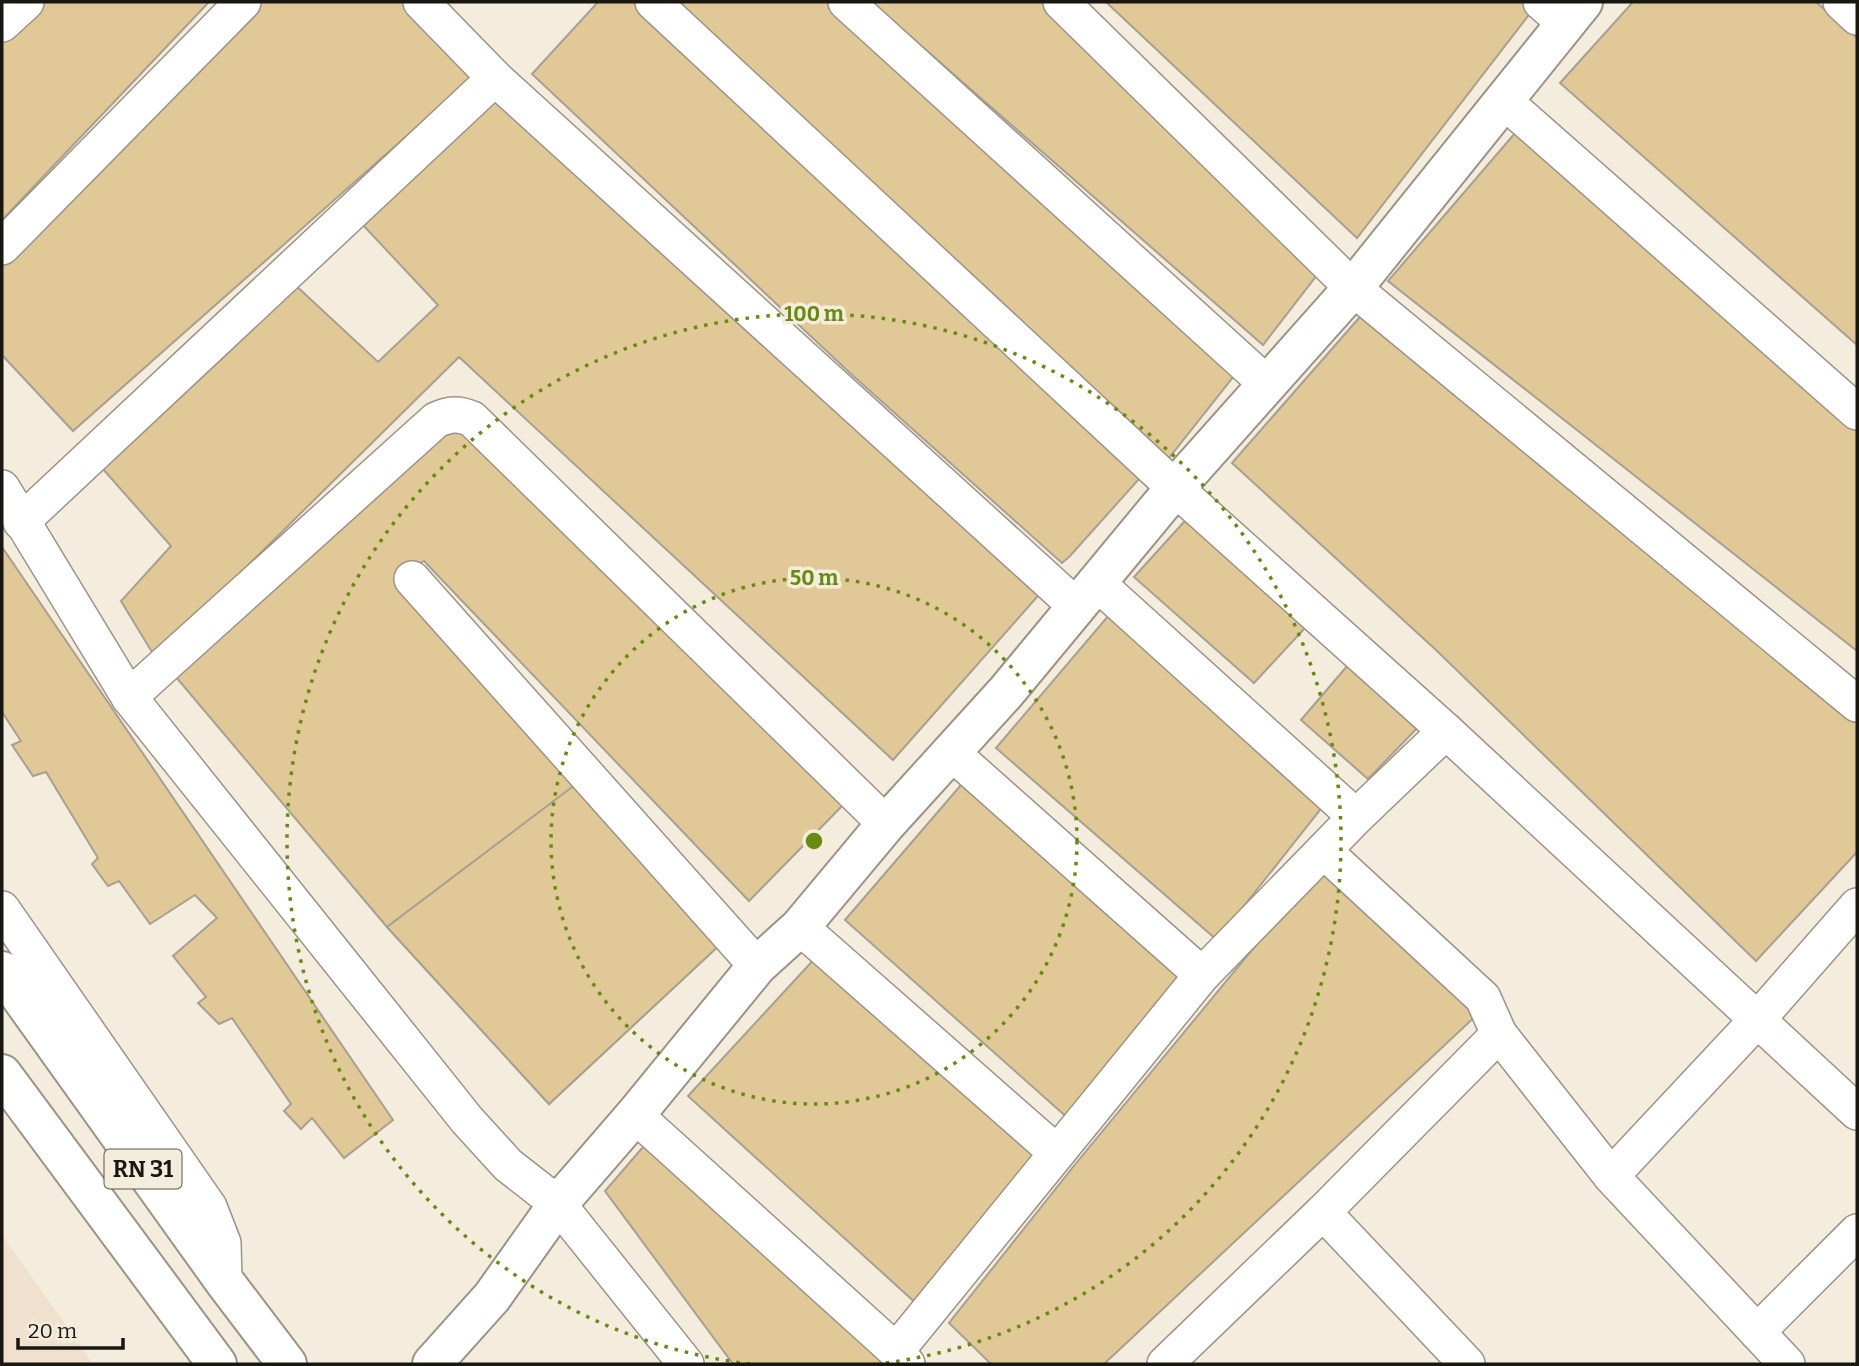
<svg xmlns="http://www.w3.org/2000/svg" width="1859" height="1366" font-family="Bitter,serif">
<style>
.medical{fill:#f0e0ce}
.building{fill:#e1c997;stroke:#a7a092;stroke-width:2}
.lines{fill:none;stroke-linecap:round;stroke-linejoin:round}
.minor-casing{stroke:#9b9486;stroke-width:38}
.tertiary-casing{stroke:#9b9486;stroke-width:42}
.primary-casing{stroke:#9b9486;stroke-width:42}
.minor{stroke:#fff;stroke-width:35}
.tertiary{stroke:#fff;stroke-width:38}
.primary{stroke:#fff;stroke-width:38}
.ring{fill:none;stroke:#678b11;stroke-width:3.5;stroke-dasharray:3.5 7}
.labels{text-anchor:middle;stroke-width:7;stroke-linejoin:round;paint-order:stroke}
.shield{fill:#f4ecdd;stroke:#5b574f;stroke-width:2}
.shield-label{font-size:23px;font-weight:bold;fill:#191712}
.centre{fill:#678b11;stroke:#f4ecdd;stroke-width:3.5}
.ring-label{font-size:21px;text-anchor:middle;font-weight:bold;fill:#678b11;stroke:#f4ecdd;stroke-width:7;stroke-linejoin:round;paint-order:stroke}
</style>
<rect width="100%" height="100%" fill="#f4ecdd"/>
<polygon class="medical" points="2,1235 93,1364 2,1364"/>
<g class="building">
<polygon points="40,2 209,2 2,220 2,38"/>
<polygon points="251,2 411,2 479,72 73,431 2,355 2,258"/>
<polygon points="598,2 649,2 1147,470 1070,556 1062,563 850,373 532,74"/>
<polygon points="661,2 839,2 1241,367 1161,468"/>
<polygon points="871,2 1053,2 1324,266 1263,345"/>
<polygon points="1106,2 1529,2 1535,7 1357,238"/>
<polygon points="1633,2 1816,2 1857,38 1857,345 1560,83"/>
<polygon points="495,89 1044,589 893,760 459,357 155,657 121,601 171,546 102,468 293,283 378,362 438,305 362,224"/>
<polygon points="1522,125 1857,421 1857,651 1388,281"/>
<polygon points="1366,310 1857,714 1857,852 1756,961 1436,650 1232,463"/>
<polygon points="449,414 846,802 749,901 424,561 397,578 725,940 549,1104 387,927 165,664"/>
<polygon points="1193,512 1317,615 1254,683 1134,577"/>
<polygon points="2,547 393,1120 344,1158 312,1118 301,1129 284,1111 291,1104 232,1018 219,1024 198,1003 206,997 173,956 217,918 195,895 150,924 119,881 108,886 92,864 98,858 46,772 33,776 12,745 21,741 2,712"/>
<polygon points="1115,608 1327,801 1217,940 996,748"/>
<polygon points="1354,658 1424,721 1368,779 1301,720"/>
<polygon points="967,778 1190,976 1070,1120 845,920"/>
<polygon points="580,781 725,940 549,1104 387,927"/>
<polygon points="1322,865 1480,1012 1104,1364 991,1364 949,1323 1073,1167"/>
<polygon points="818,955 1042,1152 919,1306 688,1096"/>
<polygon points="656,1132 907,1364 733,1364 605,1191"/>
</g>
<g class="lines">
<defs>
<g id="minor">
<polyline points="421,2 495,78 1076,606"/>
<polyline points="653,2 1175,488 1446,731 1857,1112"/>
<polyline points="846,2 1267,384"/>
<polyline points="1061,2 1353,288 1857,704"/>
<polyline points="1541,2 1565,23"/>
<polyline points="1841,2 1857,17"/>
<polyline points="2,24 26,2"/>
<polyline points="1503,100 1857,412"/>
<polyline points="2,247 243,2"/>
<polyline points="2,488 129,697 467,1120 508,1165 558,1204 686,1364"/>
<polyline points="21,522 495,78"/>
<polyline points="412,579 757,966"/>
<polyline points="1096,582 1356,817"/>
<path d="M 129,697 L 436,420 C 450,414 458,413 472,419 L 886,824"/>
<polyline points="952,753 1202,975"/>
<polyline points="1324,851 1483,998 1499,1034"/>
<polyline points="2,909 209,1207 223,1243 224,1281"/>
<polyline points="800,927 1057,1153"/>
<polyline points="635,1115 896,1351 907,1364"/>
<polyline points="1611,1176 1757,1020 1857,906"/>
<polyline points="1323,1212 1467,1364"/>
<polyline points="1757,1332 1857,1232"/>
<polyline points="896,1351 1202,975 1356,817 1446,731"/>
<polyline points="1165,1364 1323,1212 1499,1034 1611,1176 1787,1364"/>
</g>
<polyline id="tertiary" points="432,1364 492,1297 558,1204 635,1115 757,966 800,927 886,824 1006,692 1175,488 1353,288 1583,2"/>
<g id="primary">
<polyline points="2,971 224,1281 287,1364"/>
<polyline points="2,1074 217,1364"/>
</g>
</defs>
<use href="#minor" class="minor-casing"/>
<use href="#tertiary" class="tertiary-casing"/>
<use href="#primary" class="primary-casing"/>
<use href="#minor" class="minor"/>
<use href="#tertiary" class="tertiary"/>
<use href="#primary" class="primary"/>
</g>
<g class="ring">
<circle cx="814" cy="841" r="263"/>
<path d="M750 1364A527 527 0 1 1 878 1364"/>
</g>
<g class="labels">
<rect class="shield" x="104.5" y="1149.5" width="77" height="39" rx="5"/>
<g class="shield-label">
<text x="143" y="1177">RN 31</text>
</g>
</g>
<circle cx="814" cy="841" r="10" class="centre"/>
<g class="ring-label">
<text x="814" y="321">100 m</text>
<text x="814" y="585">50 m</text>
</g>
<rect width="1859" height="1366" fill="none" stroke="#191712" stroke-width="7"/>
<path d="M18 1338v10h105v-10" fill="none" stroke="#191712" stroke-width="3.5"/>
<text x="28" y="1338" font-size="21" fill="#191712" stroke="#f4ecdd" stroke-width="5" paint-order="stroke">20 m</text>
</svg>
